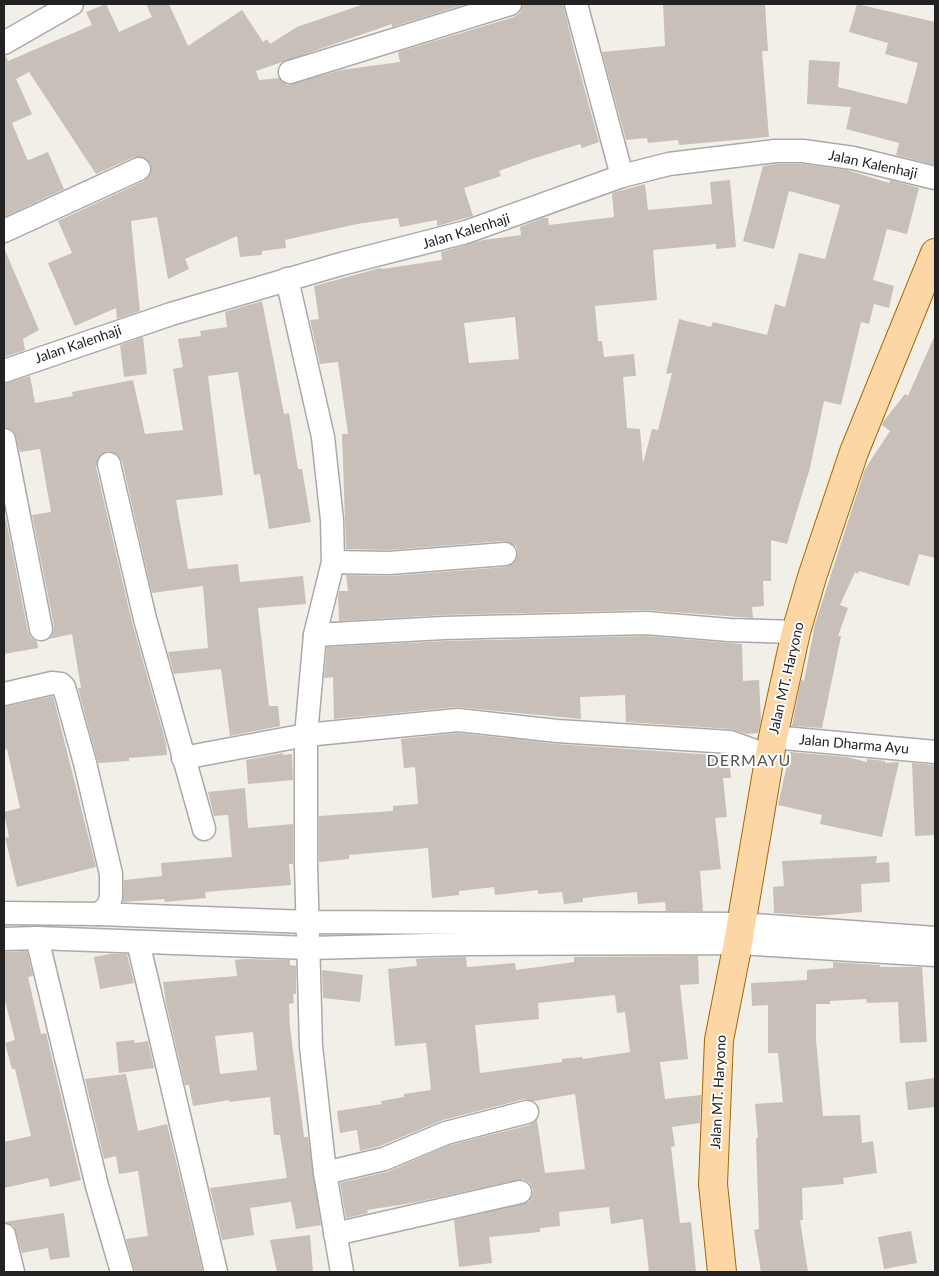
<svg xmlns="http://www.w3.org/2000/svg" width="939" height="1276" font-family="Lato,sans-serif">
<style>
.building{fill:#c7bfb8;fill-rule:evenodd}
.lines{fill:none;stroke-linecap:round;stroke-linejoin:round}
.minor-casing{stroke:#a9a9a9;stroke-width:25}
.major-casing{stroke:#a06b00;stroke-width:30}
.minor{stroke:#fff;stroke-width:22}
.major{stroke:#fcd6a4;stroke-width:28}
.labels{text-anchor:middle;stroke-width:4;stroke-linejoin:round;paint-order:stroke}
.street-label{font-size:14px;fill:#222;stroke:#fff}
.quarter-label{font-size:16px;letter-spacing:1px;fill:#555;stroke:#fff}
</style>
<rect width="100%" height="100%" fill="#f2efe9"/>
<g class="building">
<polygon points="106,4 119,32 152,17 146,4 169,4 188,46 242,10 263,42 267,39 270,44 297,27 364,4 466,4 392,27 392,24 256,71 259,80 279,78 288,85 341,70 400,62 398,52 514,17 520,13 523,4 563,4 575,54 599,142 582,148 580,144 532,159 499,171 501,176 464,188 473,216 462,219 437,226 437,220 400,227 398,218 357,224 285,240 286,248 262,251 262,255 240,257 237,236 185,259 189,269 168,279 157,217 131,221 140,311 117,319 116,308 75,326 48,263 72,253 58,221 144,181 150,176 151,164 146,158 134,157 96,174 29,72 16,79 32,114 12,123 27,159 29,160 48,152 64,189 4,217 4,56 6,56 8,61 92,25 86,12"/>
<polygon points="663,4 765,4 768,51 762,51 769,137 679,145 678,140 648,143 647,138 626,140 602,52 665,46"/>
<polygon points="857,4 935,22 935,165 896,155 899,143 846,129 851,107 807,104 809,60 840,62 838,87 907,104 918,63 885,54 888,43 849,32"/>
<path d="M 776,164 L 804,164 L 847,170 L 889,183 L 890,180 L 919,188 L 907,234 L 887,229 L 873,280 L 894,286 L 889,308 L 874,304 L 869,324 L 861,322 L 841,405 L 824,401 L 810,468 L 787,544 L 771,540 L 771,581 L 763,581 L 764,606 L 752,607 L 753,618 L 646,610 L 444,615 L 339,621 L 338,596 L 339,591 L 348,591 L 346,575 L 390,576 L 506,567 L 513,564 L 518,553 L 516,546 L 504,541 L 389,550 L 346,549 L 342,434 L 348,434 L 338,362 L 320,364 L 310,320 L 319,319 L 314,286 L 380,268 L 382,269 L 442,260 L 441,252 L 483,240 L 521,235 L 520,227 L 543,218 L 548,218 L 549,225 L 614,217 L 612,193 L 645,184 L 648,210 L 712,204 L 710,182 L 730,180 L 736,247 L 716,249 L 716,244 L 653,250 L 657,300 L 595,306 L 598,341 L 602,341 L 604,357 L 634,354 L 636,376 L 623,377 L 627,428 L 640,429 L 643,464 L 652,429 L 658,430 L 672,373 L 666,374 L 679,319 L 711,327 L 713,322 L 767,335 L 775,304 L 785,307 L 799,253 L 825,259 L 840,205 L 789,191 L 774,249 L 743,241 L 763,166 ZM 515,317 L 519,359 L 469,363 L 464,323 Z"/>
<polygon points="4,248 39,330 23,339 25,350 4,357"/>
<polygon points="262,301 284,414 289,413 298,469 302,469 311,522 269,529 260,474 254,475 238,372 208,376 223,495 176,500 188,569 238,564 240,582 303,576 306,604 258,608 269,706 278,706 280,726 230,736 221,669 174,674 168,652 208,648 203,586 152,593 122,461 118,455 107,451 100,455 96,467 132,622 166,743 167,755 129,758 129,761 98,763 78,688 81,688 72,634 49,639 53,634 54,626 32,515 51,512 40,449 20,452 14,432 4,427 4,384 30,376 35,403 73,396 72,392 133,380 145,434 183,430 173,369 183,367 178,339 201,336 200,331 227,327 225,312"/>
<polygon points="935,335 935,558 919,554 909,586 859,571 858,574 855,572 840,605 848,608 838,636 841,636 822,728 792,726 801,680 804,681 815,624 865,469 890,431 882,425 883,422 905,394 908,396"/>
<polygon points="143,337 147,374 124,377 120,345"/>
<polygon points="4,519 6,519 28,632 31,638 37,641 38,648 4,654"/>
<polygon points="646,636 742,644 743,681 759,680 761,720 758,733 746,734 731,729 626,722 625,695 580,697 581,719 457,707 334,719 333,677 324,678 327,647 445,641"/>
<polygon points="53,696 96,867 17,887 5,838 9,837 4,812 20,808 7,749 4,750 4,707"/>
<polygon points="458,733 556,744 729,756 731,778 723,778 727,817 715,818 721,869 700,871 703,911 666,911 665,902 638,904 637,892 583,898 583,902 564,904 562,892 538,894 538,890 495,895 494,887 459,891 459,895 432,898 428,848 349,855 349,859 319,862 319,816 393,811 393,806 418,804 415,767 404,768 401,739"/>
<polygon points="790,752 847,757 867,762 867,759 885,761 885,763 899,762 882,837 820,824 822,815 778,805"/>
<polygon points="283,753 283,755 292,754 293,780 248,784 246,760"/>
<polygon points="912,763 935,765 935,835 915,836"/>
<polygon points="245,788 248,828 293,824 293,864 289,864 291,885 205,892 206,898 165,902 164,899 123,902 124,880 162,876 161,863 232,857 228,815 214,816 208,792"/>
<polygon points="877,856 876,863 889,862 890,882 861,884 862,912 818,916 774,913 773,887 784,886 782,861"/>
<polygon points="27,951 33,976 28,977 41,1034 46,1033 81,1180 50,1187 48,1178 4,1188 4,1142 31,1136 15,1069 12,1069 5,1043 15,1040 4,997 4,952"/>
<polygon points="110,954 127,954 134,983 100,989 94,957"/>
<path d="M 698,956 L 699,984 L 680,985 L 688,1059 L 660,1062 L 665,1099 L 701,1095 L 700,1123 L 672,1127 L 675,1146 L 671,1147 L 680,1223 L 691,1222 L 696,1272 L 649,1272 L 643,1219 L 611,1224 L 609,1207 L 559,1212 L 560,1226 L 540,1228 L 540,1232 L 489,1237 L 492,1263 L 459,1267 L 454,1220 L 529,1202 L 532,1196 L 533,1190 L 530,1183 L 523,1179 L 412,1203 L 367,1210 L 368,1213 L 346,1218 L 340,1183 L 387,1172 L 450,1145 L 530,1125 L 537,1120 L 545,1173 L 585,1169 L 575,1094 L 534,1101 L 524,1099 L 443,1120 L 380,1146 L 360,1151 L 357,1130 L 340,1133 L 337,1111 L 382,1104 L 381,1101 L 404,1097 L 404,1094 L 431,1090 L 426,1043 L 395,1046 L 388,969 L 417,966 L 416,959 L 429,958 L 466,957 L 467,967 L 515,963 L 516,970 L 574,962 L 574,957 ZM 615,995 L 617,1013 L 625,1012 L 630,1052 L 583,1059 L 582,1057 L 562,1059 L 562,1062 L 480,1073 L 475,1025 L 539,1019 L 538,1003 Z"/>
<path d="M 244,959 L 290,960 L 290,965 L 296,966 L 296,994 L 293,994 L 294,1003 L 289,1004 L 290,1027 L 304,1137 L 308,1137 L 321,1225 L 296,1229 L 291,1202 L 250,1208 L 254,1235 L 222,1240 L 210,1188 L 287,1178 L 280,1135 L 274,1135 L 270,1097 L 229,1102 L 229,1100 L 193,1106 L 189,1085 L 185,1085 L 166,1003 L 163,982 L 237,976 L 235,960 ZM 253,1032 L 257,1070 L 220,1074 L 215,1036 Z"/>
<polygon points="833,962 880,965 880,967 922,967 927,1042 900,1043 898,1002 867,1003 866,999 830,1001 830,1004 816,1004 816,1039 823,1116 860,1115 862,1143 873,1141 877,1173 843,1178 844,1184 802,1188 803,1220 800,1220 808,1272 761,1272 754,1230 759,1229 756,1138 758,1138 755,1104 783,1102 778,1053 768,1053 768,1005 752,1006 751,983 807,980 807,970 833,968"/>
<polygon points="322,970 363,975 360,1002 323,998"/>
<polygon points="134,1040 135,1043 148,1041 154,1068 119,1073 116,1042"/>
<polygon points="126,1074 138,1131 167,1124 203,1272 135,1272 126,1239 148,1236 138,1171 119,1174 116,1156 104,1159 85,1079"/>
<polygon points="935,1078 935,1107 908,1110 905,1082"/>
<polygon points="64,1213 70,1257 50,1260 48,1248 22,1253 14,1226 4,1222"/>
<polygon points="911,1231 917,1263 884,1269 878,1237"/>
<polygon points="310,1235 313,1272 277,1272 270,1240"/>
</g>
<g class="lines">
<defs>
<g id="minor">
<polyline points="576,4 622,176"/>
<polyline points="4,43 72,4"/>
<polyline points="290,72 510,4"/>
<polyline points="4,231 139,169"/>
<polyline points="287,279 323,437 332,520 333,562 315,635 306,735 306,865 311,1046 325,1173 342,1272"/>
<polyline points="4,371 171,314 341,264 466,232 622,176 669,164 775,151 803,151 853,158 935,178"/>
<polyline points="4,440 41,629"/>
<polyline points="109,464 145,619 204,829"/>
<polyline points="333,562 389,563 505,554"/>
<polyline points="315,635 444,628 646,623 729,630 796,632"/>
<polyline points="4,694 52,683 61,684 64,687 85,763 111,874 111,897 108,906 99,914 4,913"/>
<polyline points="773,737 935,752"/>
<polyline points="183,758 306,735 458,720 557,731 730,742 769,756"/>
<polyline points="99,914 308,922 741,924 935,938"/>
<polyline points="37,938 97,1186 122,1272"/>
<polyline points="4,939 37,938 309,948 468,944 738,943 935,955"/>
<polyline points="138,942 216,1272"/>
<polyline points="325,1173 384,1159 446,1133 527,1112"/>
<polyline points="335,1234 520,1192"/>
<polyline points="4,1235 13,1272"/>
</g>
<polyline id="major" points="722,1272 713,1184 719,1040 738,943 773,737 796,632 812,577 854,452 935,253"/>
</defs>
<use href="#minor" class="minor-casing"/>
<use href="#major" class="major-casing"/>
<use href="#minor" class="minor"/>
<use href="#major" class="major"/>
</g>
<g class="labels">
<g class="street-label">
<text transform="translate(873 164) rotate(12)" y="5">Jalan Kalenhaji</text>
<text transform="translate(466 231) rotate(-17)" y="5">Jalan Kalenhaji</text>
<text transform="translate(78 344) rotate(-19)" y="5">Jalan Kalenhaji</text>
<text transform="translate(786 678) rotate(-77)" y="5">Jalan MT. Haryono</text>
<text transform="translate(854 744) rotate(5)" y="5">Jalan Dharma Ayu</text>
<text transform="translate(718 1092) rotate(-87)" y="5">Jalan MT. Haryono</text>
</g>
<g class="quarter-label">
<text x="749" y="766">DERMAYU</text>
</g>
</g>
<rect width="939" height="1276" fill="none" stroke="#222222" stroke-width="10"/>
</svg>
